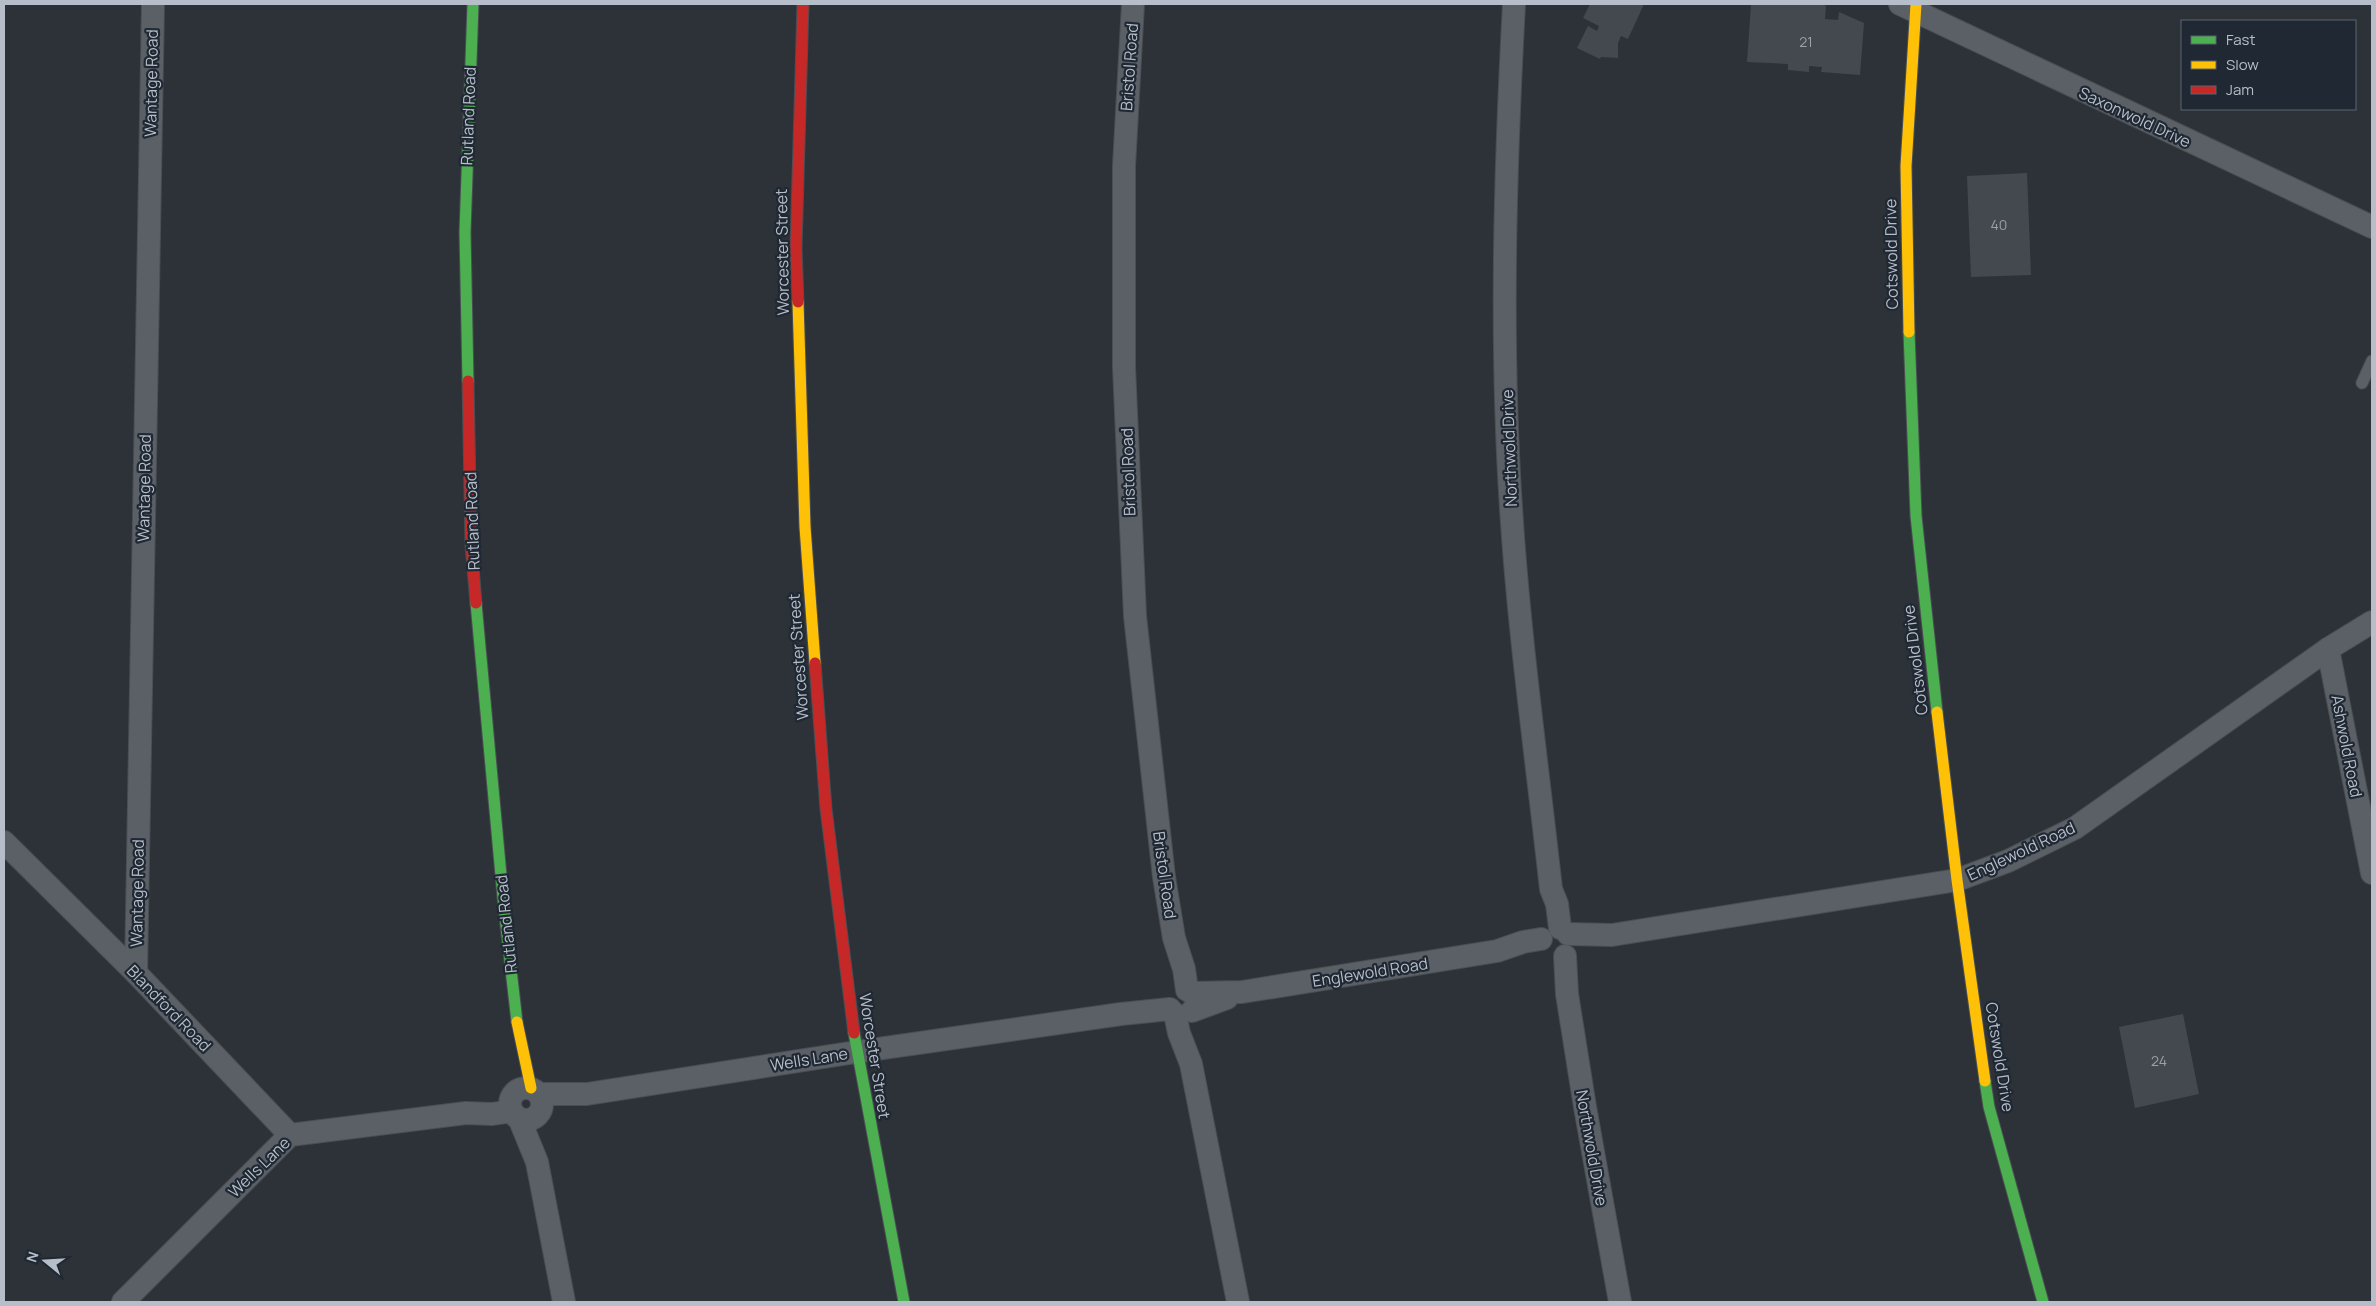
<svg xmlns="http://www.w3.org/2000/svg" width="2376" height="1306" font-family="Manrope,sans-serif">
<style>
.building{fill:#44494f}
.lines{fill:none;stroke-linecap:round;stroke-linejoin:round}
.lane-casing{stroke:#4a4e53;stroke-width:13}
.street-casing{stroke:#4a4e53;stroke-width:24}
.fast-casing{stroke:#4a4e53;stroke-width:13}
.slow-casing{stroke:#4a4e53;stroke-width:13}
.jam-casing{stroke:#4a4e53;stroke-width:13}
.lane{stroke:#5b6067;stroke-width:11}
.street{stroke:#5b6067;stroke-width:22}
.fast{stroke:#4caf50;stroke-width:11}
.slow{stroke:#ffc107;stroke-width:11}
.jam{stroke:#c62828;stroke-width:11}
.labels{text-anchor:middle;stroke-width:4.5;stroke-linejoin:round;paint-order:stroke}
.number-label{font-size:14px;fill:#9aa1aa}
.street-label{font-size:16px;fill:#b6bec9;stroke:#1f2833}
</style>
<rect width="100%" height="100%" fill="#2c3238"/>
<g class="building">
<polygon points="1590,4 1644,4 1628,39 1621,36 1618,43 1618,58 1601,57 1600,59 1577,48 1588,26 1597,31 1599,26 1583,18"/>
<polygon points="1751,4 1822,4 1826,6 1825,19 1838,20 1839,12 1864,23 1860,75 1821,72 1822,67 1809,66 1809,72 1788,70 1788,64 1747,62"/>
<polygon points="2027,173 2031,275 1971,277 1967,176"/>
<polygon points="2183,1014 2199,1094 2135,1108 2119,1027"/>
</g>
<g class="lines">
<defs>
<polyline id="lane" points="2362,383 2372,361"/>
<g id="street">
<polyline points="1133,4 1124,166 1124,367 1135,616 1164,877 1174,938 1184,969 1187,990"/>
<path d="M 1514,4 C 1505,171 1500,340 1511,508 C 1519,635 1537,762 1551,889 L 1557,904 L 1560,928"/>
<polyline points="1900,4 2372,227"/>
<polyline points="2328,649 2372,873"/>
<polyline points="4,842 136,973 290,1135"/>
<polyline points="1568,934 1612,935 1957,880 2008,861 2075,828 2328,649 2372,622"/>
<polyline points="1565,956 1567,994 1585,1107 1620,1302"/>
<polyline points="136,973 153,4"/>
<polyline points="1192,993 1242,992 1497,951 1523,942 1541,939"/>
<polyline points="1192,1011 1227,998"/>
<polyline points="1175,1014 1179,1033 1191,1064 1238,1302"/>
<circle cx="526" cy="1104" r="16"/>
<polyline points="539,1094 587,1094 856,1052 1121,1014 1170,1009"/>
<polyline points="519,1118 537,1162 564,1302"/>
<polyline points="123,1302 290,1135 466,1113 492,1114 512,1111"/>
</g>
<g id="fast">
<polyline points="1909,332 1916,516 1937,712"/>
<polyline points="468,381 465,232 473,4"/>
<polyline points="476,603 504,908 517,1022"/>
<polyline points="854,1033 904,1302"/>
<polyline points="1985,1081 1989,1107 2043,1302"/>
</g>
<g id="slow">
<polyline points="798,302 805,527 815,663"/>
<polyline points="1909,332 1906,166 1916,4"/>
<polyline points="1937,712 1957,880 1985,1081"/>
<polyline points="517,1022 531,1088"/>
</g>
<g id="jam">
<polyline points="798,302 796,248 803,4"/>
<polyline points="468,381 471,544 476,603"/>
<polyline points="815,663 826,809 854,1033"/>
</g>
</defs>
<use href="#lane" class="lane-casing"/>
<use href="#street" class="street-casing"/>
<use href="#fast" class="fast-casing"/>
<use href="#slow" class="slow-casing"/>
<use href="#jam" class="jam-casing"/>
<use href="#lane" class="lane"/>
<use href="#street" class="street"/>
<use href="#fast" class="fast"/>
<use href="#slow" class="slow"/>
<use href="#jam" class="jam"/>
</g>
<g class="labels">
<g class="number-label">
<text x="1806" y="47">21</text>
<text x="1999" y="230">40</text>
<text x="2159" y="1066">24</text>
</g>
<g class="street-label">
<text transform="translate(1129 67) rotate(-86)" y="6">Bristol Road</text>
<text transform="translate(151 83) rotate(-89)" y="6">Wantage Road</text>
<text transform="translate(468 116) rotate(-88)" y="6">Rutland Road</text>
<text transform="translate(2135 117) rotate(25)" y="6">Saxonwold Drive</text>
<text transform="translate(782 252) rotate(-91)" y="6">Worcester Street</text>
<text transform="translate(1891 254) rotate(-91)" y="6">Cotswold Drive</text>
<text transform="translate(1509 448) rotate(-92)" y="6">Northwold Drive</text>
<text transform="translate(1128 472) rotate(-92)" y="6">Bristol Road</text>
<text transform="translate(144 488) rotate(-89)" y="6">Wantage Road</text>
<text transform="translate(472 521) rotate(-92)" y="6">Rutland Road</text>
<text transform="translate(798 657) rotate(-94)" y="6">Worcester Street</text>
<text transform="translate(1915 660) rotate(-97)" y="6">Cotswold Drive</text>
<text transform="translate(2347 746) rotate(79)" y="6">Ashwold Road</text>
<text transform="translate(2021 851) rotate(-25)" y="6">Englewold Road</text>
<text transform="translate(1165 875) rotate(82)" y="6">Bristol Road</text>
<text transform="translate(137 893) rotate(-89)" y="6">Wantage Road</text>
<text transform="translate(506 924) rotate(-96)" y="6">Rutland Road</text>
<text transform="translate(1370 972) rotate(-9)" y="6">Englewold Road</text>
<text transform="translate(169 1008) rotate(46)" y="6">Blandford Road</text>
<text transform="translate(875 1056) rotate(81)" y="6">Worcester Street</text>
<text transform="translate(2000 1057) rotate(81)" y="6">Cotswold Drive</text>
<text transform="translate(809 1059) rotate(-9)" y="6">Wells Lane</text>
<text transform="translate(1592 1148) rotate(80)" y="6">Northwold Drive</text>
<text transform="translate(259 1167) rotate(-44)" y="6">Wells Lane</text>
</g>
</g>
<rect width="2376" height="1306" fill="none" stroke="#b6bec9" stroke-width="10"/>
<rect x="2181" y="20" width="175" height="90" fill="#1f2833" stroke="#5b646f"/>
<rect x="2191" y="36" width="25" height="8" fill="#4caf50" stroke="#5b646f"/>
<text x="2226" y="45" font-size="15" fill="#b6bec9">Fast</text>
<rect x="2191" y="61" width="25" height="8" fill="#ffc107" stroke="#5b646f"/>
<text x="2226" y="70" font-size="15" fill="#b6bec9">Slow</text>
<rect x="2191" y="86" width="25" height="8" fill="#c62828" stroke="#5b646f"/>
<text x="2226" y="95" font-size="15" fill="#b6bec9">Jam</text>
<g transform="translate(45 1261) rotate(288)" stroke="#1f2833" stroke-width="4" paint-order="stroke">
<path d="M0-4L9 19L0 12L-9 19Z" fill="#b6bec9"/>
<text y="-8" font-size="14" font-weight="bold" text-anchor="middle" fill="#b6bec9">N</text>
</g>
</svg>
